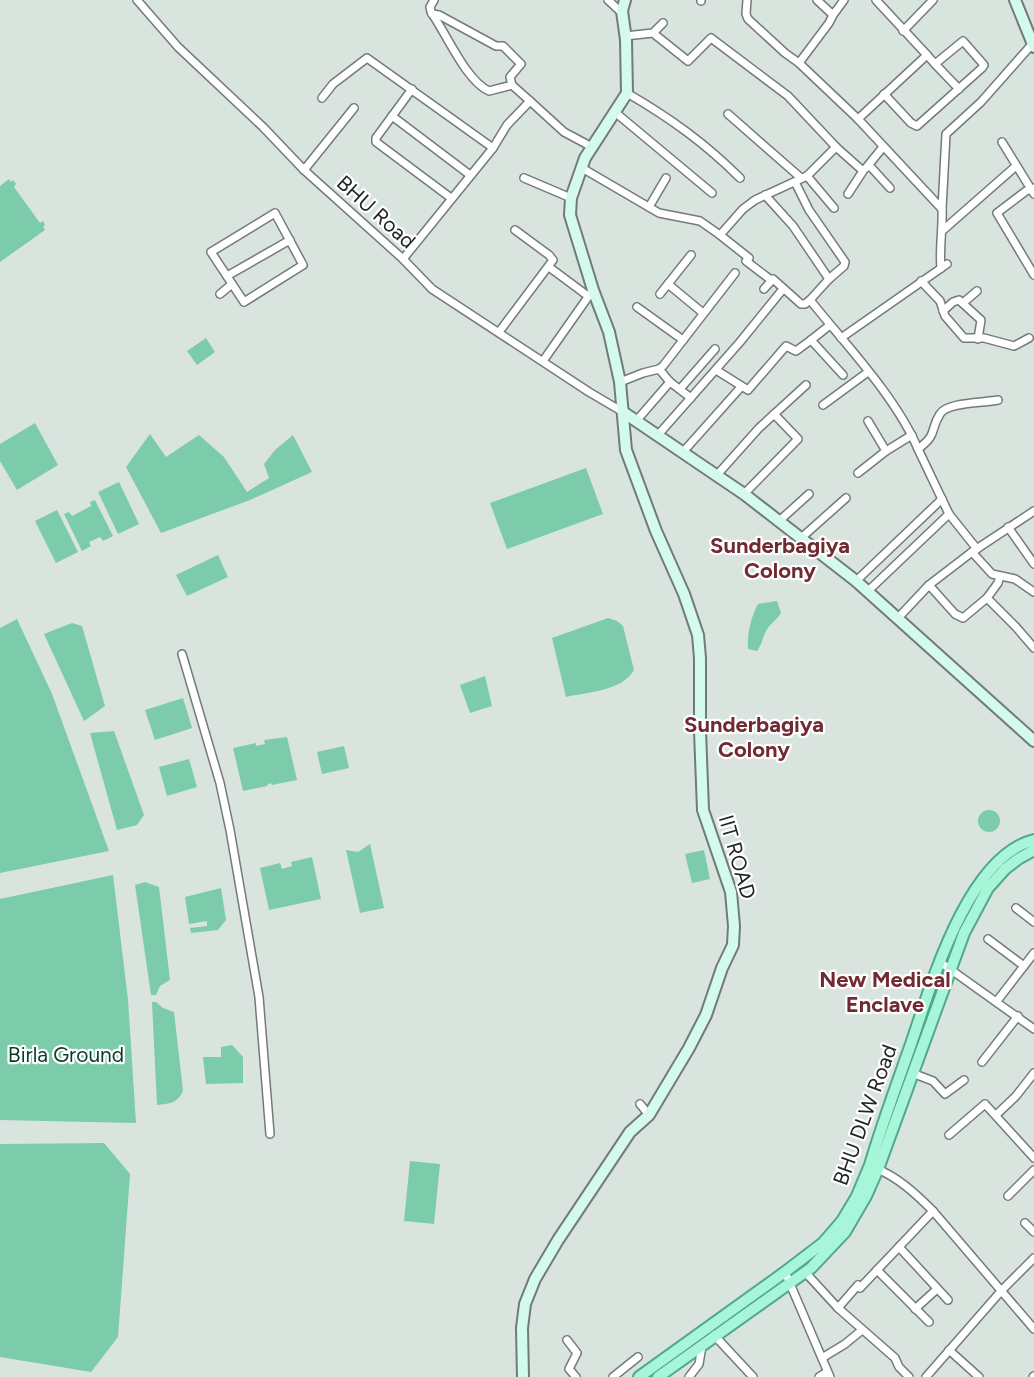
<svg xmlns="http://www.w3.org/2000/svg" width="1034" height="1377" font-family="Figtree,sans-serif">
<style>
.green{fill:#7cccac}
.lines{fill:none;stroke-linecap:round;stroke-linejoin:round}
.street-casing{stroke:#727c77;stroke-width:10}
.secondary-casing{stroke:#727c77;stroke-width:14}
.primary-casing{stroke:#52a98a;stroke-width:14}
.street{stroke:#fff;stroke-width:7}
.secondary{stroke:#d3faec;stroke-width:10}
.primary{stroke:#a7f6da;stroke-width:10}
.labels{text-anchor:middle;stroke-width:4.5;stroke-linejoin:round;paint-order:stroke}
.street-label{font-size:21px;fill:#212524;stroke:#fff}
.park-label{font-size:21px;fill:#0a3b2b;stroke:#fff}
.neighbourhood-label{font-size:22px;font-weight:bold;fill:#712a32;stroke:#fff}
</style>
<rect width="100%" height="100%" fill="#d9e4df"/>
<g class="green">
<polygon points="9,179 11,182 13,180 16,184 14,187 40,223 43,221 45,225 43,227 45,230 0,262 0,186"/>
<polygon points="206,338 215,352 197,365 187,351"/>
<polygon points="35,423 58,465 17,490 0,461 0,444"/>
<polygon points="150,434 166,457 199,435 224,457 247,492 269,478 264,464 275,450 293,435 312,472 250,500 161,533 126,467"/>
<polygon points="586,468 603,514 507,549 490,503"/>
<polygon points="119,482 139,524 118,534 98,492"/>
<polygon points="95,500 113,536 103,541 100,537 89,542 91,546 82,551 64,514 69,512 72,516 91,506 90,502"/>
<polygon points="57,510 78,552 56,563 35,521"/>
<polygon points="218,555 228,577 187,596 176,575"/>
<path d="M 777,601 L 781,613 C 777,620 768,625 765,633 C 762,640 762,644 757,651 L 748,649 C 747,634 751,617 758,604 Z"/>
<path d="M 608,618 L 617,621 L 623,626 L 634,670 C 622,691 588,692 566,697 L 552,638 Z"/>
<polygon points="17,619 52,694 109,851 0,873 0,628"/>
<polygon points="72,623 82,626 105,706 84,721 44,634"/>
<polygon points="485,676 492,706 470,713 460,685"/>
<polygon points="183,698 192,728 155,740 145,710"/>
<polygon points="114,731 144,815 137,825 117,830 90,733"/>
<polygon points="287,737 297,780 272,785 271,783 267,785 267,786 243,791 233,748 256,743 256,746 265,744 264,740"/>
<polygon points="344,746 349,768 322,774 317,752"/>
<polygon points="189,759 197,787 167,796 159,767"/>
<circle cx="989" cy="821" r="11"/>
<polygon points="370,844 384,908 360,913 346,850 358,852"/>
<polygon points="704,850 710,879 692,883 685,854"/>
<polygon points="312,857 321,899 269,910 260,868 280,863 282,869 292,866 291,862"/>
<polygon points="113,875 128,1000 136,1123 0,1120 0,899"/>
<polygon points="145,882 159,887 170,980 160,986 156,995 151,995 135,885"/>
<polygon points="221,888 226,920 218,930 191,933 190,928 207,926 207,921 189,924 185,897"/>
<path d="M 152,1002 L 156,1002 L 163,1008 L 174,1012 L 183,1091 C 178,1103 169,1104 157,1105 Z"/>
<polygon points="232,1045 243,1057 243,1083 206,1084 203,1057 221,1057 221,1047"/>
<polygon points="104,1143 130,1174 118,1337 91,1372 0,1357 0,1144"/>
<polygon points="410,1161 440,1164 434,1224 404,1221"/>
</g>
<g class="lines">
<defs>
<g id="street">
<polyline points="137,0 178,47 263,127 304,170 403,259 432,289 589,392 623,412"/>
<path d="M 434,0 L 430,7 L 431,12 C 446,33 466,81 489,91 L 512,85 L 530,101"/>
<polyline points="608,0 623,14"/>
<polyline points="747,0 746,14 748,19 785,53 799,63 858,119"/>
<polyline points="817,0 833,15 844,0"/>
<path d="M 876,0 L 927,55 L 858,119 L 942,209 C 943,229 939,248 941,268"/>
<polyline points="701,1 701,0"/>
<polyline points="432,14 439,15 496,46 503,46 521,64 510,77 512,85"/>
<polyline points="903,31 933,0"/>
<polyline points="625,36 653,33 663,23"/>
<polyline points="799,63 829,23 833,15"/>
<polyline points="935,64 959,89"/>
<polyline points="412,89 376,138 376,142 451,198"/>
<path d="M 627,93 C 670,118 705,143 740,178"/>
<polyline points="884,94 911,123 917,126 982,68 984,65 963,41 935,64 927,55"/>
<polyline points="322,98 333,84 367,58 493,148 403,259"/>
<polyline points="616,113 712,193"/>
<polyline points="728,114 801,178"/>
<polyline points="392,116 470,175"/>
<polyline points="1002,142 1034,194"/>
<polyline points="836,147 863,171 848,194"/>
<polyline points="493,148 507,125 530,101 564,132 592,147"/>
<polyline points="869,165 890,188"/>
<polyline points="582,168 659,213 700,221 720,235 743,209 755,200 807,176 836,147 788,96 711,38 688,61 653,33"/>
<polyline points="866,168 883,147"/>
<polyline points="304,170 354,108"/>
<polyline points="807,176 834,208"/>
<polyline points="524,178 571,198"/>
<polyline points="795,182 809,210 845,262 844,266 829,279"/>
<polyline points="1034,188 1026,191 997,213 1034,275"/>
<path d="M 765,195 L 793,226 L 829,279 L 810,300 C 846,345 896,397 918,449"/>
<polyline points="649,207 666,178"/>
<polyline points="942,209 946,134 981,102 1034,42"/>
<polygon points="275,213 303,265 244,302 211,252"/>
<polyline points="942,231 1016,166"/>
<polyline points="720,235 749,258"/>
<polyline points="746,261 771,280"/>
<polyline points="549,267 588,296"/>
<polyline points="227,276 290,240"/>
<polyline points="921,281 940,301 945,316 964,338 984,338 1014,346 1029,338"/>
<polyline points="668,284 703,313"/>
<polyline points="764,289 773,279 801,304 805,304 810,300"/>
<polyline points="220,294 232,284"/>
<polyline points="660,294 691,255"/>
<polyline points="963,303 977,291"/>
<polyline points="637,307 683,340"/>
<polyline points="943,311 953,302 959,300 981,320 978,339"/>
<polyline points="830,325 811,340 843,375"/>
<polyline points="499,332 553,260 549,255 515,230"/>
<polyline points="841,338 947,264"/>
<polyline points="543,361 593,290"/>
<polyline points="659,369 670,382 691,398"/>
<polyline points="716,370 748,390 786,346 796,351 811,340"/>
<polyline points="620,382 643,373 659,369 663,366 735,273"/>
<polyline points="680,389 715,349"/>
<polyline points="823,405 868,372"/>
<polyline points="637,420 670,382"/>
<polyline points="868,421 886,451"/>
<polyline points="658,435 740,342 783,289"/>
<polyline points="683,452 741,387"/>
<polyline points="858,473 886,451 912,435"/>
<polyline points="717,475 759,428 806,385"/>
<polyline points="744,494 798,439 774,414"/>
<polyline points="778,522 809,494"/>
<polyline points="1008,527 1034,564"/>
<polyline points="800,539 846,498"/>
<path d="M 977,549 L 949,514 L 918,449 C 939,433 929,431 940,414 C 947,402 983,403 998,400"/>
<polyline points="972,552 992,574 1015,579 1034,592"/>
<polyline points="1000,576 998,583 987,598 1016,627 1034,648"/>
<polyline points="856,581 942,499"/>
<polyline points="929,585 955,614 963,618 987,598"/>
<polyline points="868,591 949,514"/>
<polyline points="898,618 929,585 972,552 1034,511"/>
<polyline points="182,654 220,783 230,830 259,997 270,1134"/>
<polyline points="1016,908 1034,922"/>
<polyline points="988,939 1024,966"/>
<polyline points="940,962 1034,1029"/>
<polyline points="997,1001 1034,953"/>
<polyline points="982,1062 1018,1016"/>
<polyline points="912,1073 933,1081 945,1094 964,1080"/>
<polyline points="640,1104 649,1115"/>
<polyline points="996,1115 1016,1096 1034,1073"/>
<polyline points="949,1135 985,1104 1034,1158"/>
<path d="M 875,1168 C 898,1177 916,1194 933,1211 L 1034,1329"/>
<polyline points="1008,1196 1034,1170"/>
<polyline points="1025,1223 1034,1232"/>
<polyline points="899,1247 948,1300"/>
<polyline points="877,1270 929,1322"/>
<polyline points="785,1272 830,1377"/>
<polyline points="805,1272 838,1308 895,1358 899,1367 909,1377"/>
<polyline points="860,1288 933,1211"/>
<polyline points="838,1308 858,1285"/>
<polyline points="915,1309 937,1289"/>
<polyline points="714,1335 753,1377"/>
<polyline points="567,1340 577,1353 569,1369 576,1377"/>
<polyline points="949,1350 979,1377"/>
<polyline points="822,1358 845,1344 862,1330"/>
<polyline points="613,1377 638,1357"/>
<polyline points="689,1377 699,1364 702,1346"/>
<polyline points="819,1377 827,1372"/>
<polyline points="926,1377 1002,1290 1034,1258"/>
<polyline points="1033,1377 1034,1376"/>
</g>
<g id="secondary">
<polyline points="1015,0 1034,47"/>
<polyline points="623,412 744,494 856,581 1034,741"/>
<polyline points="523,1377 522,1328 525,1304 535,1279 558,1240 630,1132 649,1115 689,1048 706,1015 722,968 733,945 734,926 731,892 703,810 700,731 700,658 698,635 684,594 656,531 626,450 620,382 609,332 593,290 570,215 571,198 585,158 627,93 626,40 622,11 625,0"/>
</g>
<g id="primary">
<path d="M 639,1377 L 785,1272 L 823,1243 L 842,1221 L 857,1196 L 870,1165 C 882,1124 897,1084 911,1044 C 931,986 967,857 1034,840"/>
<polyline points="658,1377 811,1268 845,1232 866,1196 878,1169 964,933 988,888 1005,869 1018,859 1034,850"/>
</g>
</defs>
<use href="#street" class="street-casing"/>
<use href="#secondary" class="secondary-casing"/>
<use href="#primary" class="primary-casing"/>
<use href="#street" class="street"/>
<use href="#secondary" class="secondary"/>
<use href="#primary" class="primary"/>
</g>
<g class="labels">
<g class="street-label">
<text transform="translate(376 212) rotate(42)" y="7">BHU Road</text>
<text transform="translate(737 857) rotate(74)" y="7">IIT ROAD</text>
<text transform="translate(865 1115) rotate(-70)" y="7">BHU DLW Road</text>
</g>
<g class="park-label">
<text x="66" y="1062">Birla Ground</text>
</g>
<g class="neighbourhood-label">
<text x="780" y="553">Sunderbagiya<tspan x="780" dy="25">Colony</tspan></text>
<text x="754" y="732">Sunderbagiya<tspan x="754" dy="25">Colony</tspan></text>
<text x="885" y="987">New Medical<tspan x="885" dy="25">Enclave</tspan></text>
</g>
</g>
</svg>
